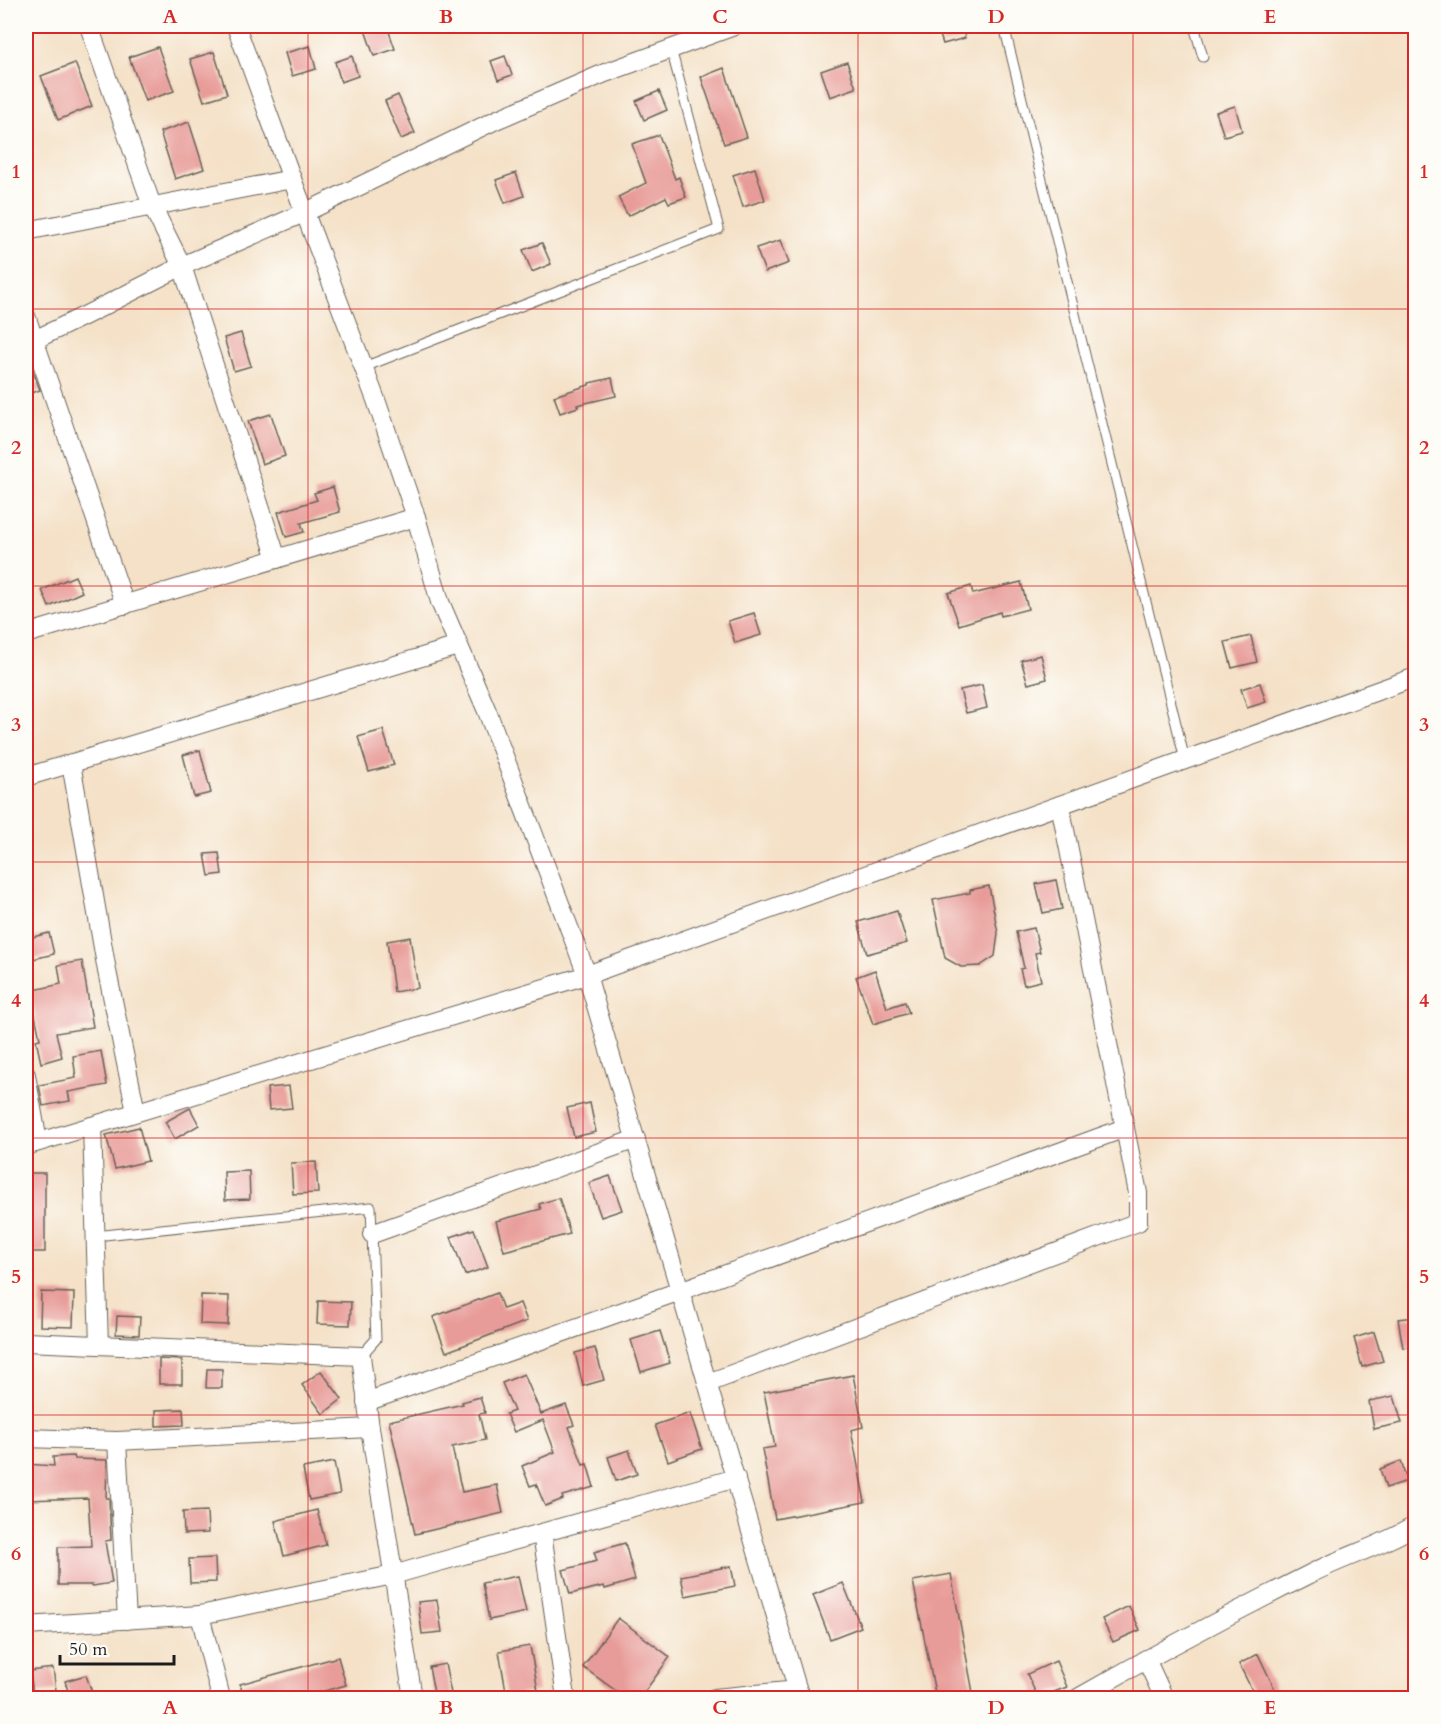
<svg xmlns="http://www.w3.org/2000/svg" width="1441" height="1724" font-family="Cardo,serif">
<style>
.building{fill:#e89c99}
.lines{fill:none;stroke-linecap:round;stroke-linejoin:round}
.lane-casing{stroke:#686158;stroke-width:11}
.street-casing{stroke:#686158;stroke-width:20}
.lane{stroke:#fff;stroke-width:9}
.street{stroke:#fff;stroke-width:18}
.grid{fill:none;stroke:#d62828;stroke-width:1.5;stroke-opacity:0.55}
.neatline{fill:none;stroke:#d62828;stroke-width:2}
.grid-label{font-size:20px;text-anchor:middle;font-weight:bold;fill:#d62828}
</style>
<rect width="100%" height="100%" fill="#fdfcf7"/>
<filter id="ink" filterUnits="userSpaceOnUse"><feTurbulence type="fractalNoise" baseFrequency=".0167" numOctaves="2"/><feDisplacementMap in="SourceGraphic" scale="12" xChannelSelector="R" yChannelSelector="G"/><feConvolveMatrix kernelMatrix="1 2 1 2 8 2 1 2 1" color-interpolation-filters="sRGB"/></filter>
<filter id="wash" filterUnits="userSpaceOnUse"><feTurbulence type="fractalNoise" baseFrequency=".008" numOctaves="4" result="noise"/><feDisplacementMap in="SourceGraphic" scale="24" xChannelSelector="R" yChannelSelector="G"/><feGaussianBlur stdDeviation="1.35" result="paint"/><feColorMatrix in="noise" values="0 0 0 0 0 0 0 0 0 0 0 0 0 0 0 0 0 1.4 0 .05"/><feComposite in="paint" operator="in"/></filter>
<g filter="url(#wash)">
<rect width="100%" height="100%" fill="#f4e1c7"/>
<g id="blocks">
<g class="building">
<polygon points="380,26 387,26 395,49 374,56 365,30"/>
<polygon points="937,26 962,26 965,38 943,44"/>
<polygon points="310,46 316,69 292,76 285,53"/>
<polygon points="158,47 174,91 145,101 129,57"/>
<polygon points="214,52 227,94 204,101 190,59"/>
<polygon points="352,56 358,76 341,82 335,62"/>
<polygon points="505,56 512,75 498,80 491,61"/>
<polygon points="847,62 856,88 830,97 821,71"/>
<polygon points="75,63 92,106 58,120 41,76"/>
<polygon points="724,68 747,137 724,144 701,77"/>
<polygon points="659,91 667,110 644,120 636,101"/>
<polygon points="398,95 415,133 401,139 385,101"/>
<polygon points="1235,106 1242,131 1224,136 1216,112"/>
<polygon points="189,122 204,169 175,179 160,132"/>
<polygon points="659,135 675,179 679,177 686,197 669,203 666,197 628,216 618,197 646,183 632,144"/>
<polygon points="755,168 765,200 743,207 733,175"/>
<polygon points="516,173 524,196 505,203 496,180"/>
<polygon points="781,240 789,263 765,272 756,248"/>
<polygon points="542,243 551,264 532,272 523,250"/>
<polygon points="241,333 251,366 234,371 224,338"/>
<polygon points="26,355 27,355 40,390 26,395"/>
<polygon points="612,378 616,396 577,405 578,407 560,413 554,396 589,385 589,383"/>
<polygon points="271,414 285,456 262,464 248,421"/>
<polygon points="333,487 340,512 301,523 304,532 286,537 278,512 317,500 314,493"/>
<polygon points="75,576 82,592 49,607 42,590"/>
<polygon points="1021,582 1028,609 1001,616 1000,612 959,625 948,593 971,586 973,594"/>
<polygon points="754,613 761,635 735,643 728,621"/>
<polygon points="1251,636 1257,662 1232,668 1225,642"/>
<polygon points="1041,655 1047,679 1028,684 1021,660"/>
<polygon points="1260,683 1266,702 1247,708 1241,689"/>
<polygon points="982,685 987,708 966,713 960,690"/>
<polygon points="383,730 394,765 369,772 358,737"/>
<polygon points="200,750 211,793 194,797 183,755"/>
<polygon points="219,853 222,874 209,876 205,854"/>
<polygon points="1056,880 1062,909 1043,913 1036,884"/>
<polygon points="989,886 998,933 995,956 980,966 961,967 945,958 933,900 970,893 970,890"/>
<polygon points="897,911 907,943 867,954 858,922"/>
<polygon points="1034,928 1040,952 1035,953 1041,981 1024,985 1020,969 1024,968 1016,932"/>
<polygon points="49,933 54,954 33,959 29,938"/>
<polygon points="410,937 418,988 394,992 387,941"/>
<polygon points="82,961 93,1027 56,1033 62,1057 41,1063 36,1040 40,1039 30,991 61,984 58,965"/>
<polygon points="875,970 887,1008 905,1002 909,1013 873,1024 856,977"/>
<polygon points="101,1051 107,1085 68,1092 70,1101 43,1106 39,1085 76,1078 73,1056"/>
<polygon points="289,1086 292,1108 269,1110 267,1088"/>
<polygon points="590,1103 596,1132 574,1137 567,1108"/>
<polygon points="190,1108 199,1125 175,1139 165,1122"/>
<polygon points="139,1127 148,1161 115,1169 106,1135"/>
<polygon points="316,1162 318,1193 293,1194 291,1163"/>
<polygon points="249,1171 250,1199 225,1200 224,1172"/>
<rect x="26" y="1173" width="19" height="79"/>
<polygon points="610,1176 622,1210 601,1217 589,1183"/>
<polygon points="559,1198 570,1234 504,1251 496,1221 541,1209 539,1204"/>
<polygon points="474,1229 488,1267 465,1275 451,1237"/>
<polygon points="41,1292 74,1293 73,1327 40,1326"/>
<polygon points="497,1293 503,1309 520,1303 527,1321 446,1352 433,1317"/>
<polygon points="201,1295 229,1296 228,1325 200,1324"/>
<polygon points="318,1301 351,1302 350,1325 317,1324"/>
<polygon points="117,1316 140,1317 139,1335 116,1334"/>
<polygon points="1416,1317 1416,1346 1403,1348 1398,1319"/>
<polygon points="660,1331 670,1363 641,1372 631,1340"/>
<polygon points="1374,1332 1383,1361 1362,1367 1354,1338"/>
<polygon points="595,1348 604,1380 583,1386 575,1353"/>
<polygon points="159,1359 182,1360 182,1384 159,1384"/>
<polygon points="207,1369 222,1369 222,1388 206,1388"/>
<polygon points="321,1371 342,1399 323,1414 302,1385"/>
<polygon points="524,1374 541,1414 566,1405 574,1425 569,1427 583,1465 587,1464 594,1487 562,1496 563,1499 545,1506 536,1484 530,1486 522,1466 555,1452 543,1420 514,1432 506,1414 514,1411 502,1383"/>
<polygon points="853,1375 863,1427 851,1430 865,1502 775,1519 762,1449 775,1447 764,1392"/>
<polygon points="1394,1396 1402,1423 1374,1429 1369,1401"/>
<polygon points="480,1397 485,1413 479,1414 485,1440 452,1447 462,1492 497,1485 503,1513 415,1534 389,1421 463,1404 462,1402"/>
<polygon points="183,1409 184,1425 156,1426 156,1410"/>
<polygon points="690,1413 702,1449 668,1461 655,1425"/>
<polygon points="629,1450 637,1474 616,1481 608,1457"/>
<polygon points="74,1456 75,1459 107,1460 106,1498 109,1498 111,1540 105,1541 112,1583 93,1586 92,1585 58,1585 58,1547 91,1546 88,1498 26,1500 26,1464 54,1466 53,1457"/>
<polygon points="1401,1461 1407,1481 1386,1488 1380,1469"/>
<polygon points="334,1462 340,1494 309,1500 303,1468"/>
<polygon points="317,1510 326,1545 284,1556 275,1521"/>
<polygon points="207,1511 208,1533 184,1534 183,1512"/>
<polygon points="625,1543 635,1580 605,1589 604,1586 570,1594 563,1570 597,1561 594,1552"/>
<polygon points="215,1558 216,1582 190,1583 189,1559"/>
<polygon points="731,1566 735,1586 685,1596 681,1576"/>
<polygon points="951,1574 974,1698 936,1698 913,1581"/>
<polygon points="518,1576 526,1612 489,1620 482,1583"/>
<polygon points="843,1583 861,1627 830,1639 813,1595"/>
<polygon points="437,1600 442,1632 422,1634 418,1602"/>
<polygon points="1129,1606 1140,1630 1113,1642 1102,1619"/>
<polygon points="618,1618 670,1657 640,1698 626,1698 583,1667"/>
<polygon points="530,1646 538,1691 507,1697 499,1651"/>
<polygon points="1258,1654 1279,1698 1256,1698 1239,1664"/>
<polygon points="338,1657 346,1685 299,1698 244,1698 240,1684"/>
<polygon points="1056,1661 1067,1687 1038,1698 1027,1674"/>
<polygon points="445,1664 452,1698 435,1698 429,1667"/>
<polygon points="53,1668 56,1690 33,1693 30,1671"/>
<polygon points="86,1675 94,1698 70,1698 65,1681"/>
</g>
</g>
</g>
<g filter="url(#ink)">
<use href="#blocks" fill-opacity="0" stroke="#686158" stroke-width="1.5"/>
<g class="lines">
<defs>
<g id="lane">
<polyline points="1004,26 1185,760"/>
<polyline points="1194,26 1203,57"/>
<polyline points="364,367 719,229 671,49"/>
<polyline points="95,1236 371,1207 376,1339 361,1356"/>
</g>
<g id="street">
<polyline points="89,26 152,206 182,266 277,559"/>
<polyline points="236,26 292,179 376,400 416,517 440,602 487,711 587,975 800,1698"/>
<polyline points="26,231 292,179"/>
<polyline points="26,316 125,605"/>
<polyline points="26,344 86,315 182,266 306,212 498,119 605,73 734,26"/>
<polyline points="26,634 416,517"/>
<polyline points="71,763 107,971 136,1112"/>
<polyline points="26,777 458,646"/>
<polyline points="26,1075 38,1142"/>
<polyline points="92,1126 99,1345"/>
<polyline points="26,1146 587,975 1416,677"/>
<polyline points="372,1234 636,1139"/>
<polyline points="26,1342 361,1356 370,1428 413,1698"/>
<polyline points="708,1383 1138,1222 1138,1193 1060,805"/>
<polyline points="366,1402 680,1291 1125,1128"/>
<polyline points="26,1438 117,1441 370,1428"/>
<polyline points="117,1441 127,1620"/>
<polyline points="542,1533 566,1698"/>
<polyline points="200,1615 221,1698"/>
<polyline points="26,1626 200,1615 393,1575 736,1478"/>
<polyline points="1146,1659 1164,1698"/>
<polyline points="715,1698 798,1690"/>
<path d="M 1078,1698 C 1153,1655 1230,1614 1308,1575 C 1343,1557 1382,1546 1416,1525"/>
</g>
</defs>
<use href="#lane" class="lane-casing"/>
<use href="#street" class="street-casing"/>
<use href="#lane" class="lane"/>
<use href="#street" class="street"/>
</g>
</g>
<path class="grid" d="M 308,26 L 308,1698M 583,26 L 583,1698M 858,26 L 858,1698M 1133,26 L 1133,1698M 26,309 L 1416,309M 26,586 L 1416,586M 26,862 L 1416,862M 26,1138 L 1416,1138M 26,1415 L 1416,1415"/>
<rect width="1441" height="1724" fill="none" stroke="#fdfcf7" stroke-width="66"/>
<path d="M60 1655v9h114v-9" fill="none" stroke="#1c1c1c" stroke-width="3"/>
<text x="69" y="1655" font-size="18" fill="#1c1c1c" stroke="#fdfcf7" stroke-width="4.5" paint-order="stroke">50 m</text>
<rect x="33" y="33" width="1375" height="1658" class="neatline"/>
<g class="grid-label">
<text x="170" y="23">A</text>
<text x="446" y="23">B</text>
<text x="720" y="23">C</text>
<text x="996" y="23">D</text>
<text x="1270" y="23">E</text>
<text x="16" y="178">1</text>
<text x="1424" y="178">1</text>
<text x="16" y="454">2</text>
<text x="1424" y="454">2</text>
<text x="16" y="731">3</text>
<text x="1424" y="731">3</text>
<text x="16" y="1007">4</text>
<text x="1424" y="1007">4</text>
<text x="16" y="1283">5</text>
<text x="1424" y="1283">5</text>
<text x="16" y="1560">6</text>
<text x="1424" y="1560">6</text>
<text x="170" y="1714">A</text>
<text x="446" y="1714">B</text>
<text x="720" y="1714">C</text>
<text x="996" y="1714">D</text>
<text x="1270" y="1714">E</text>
</g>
</svg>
